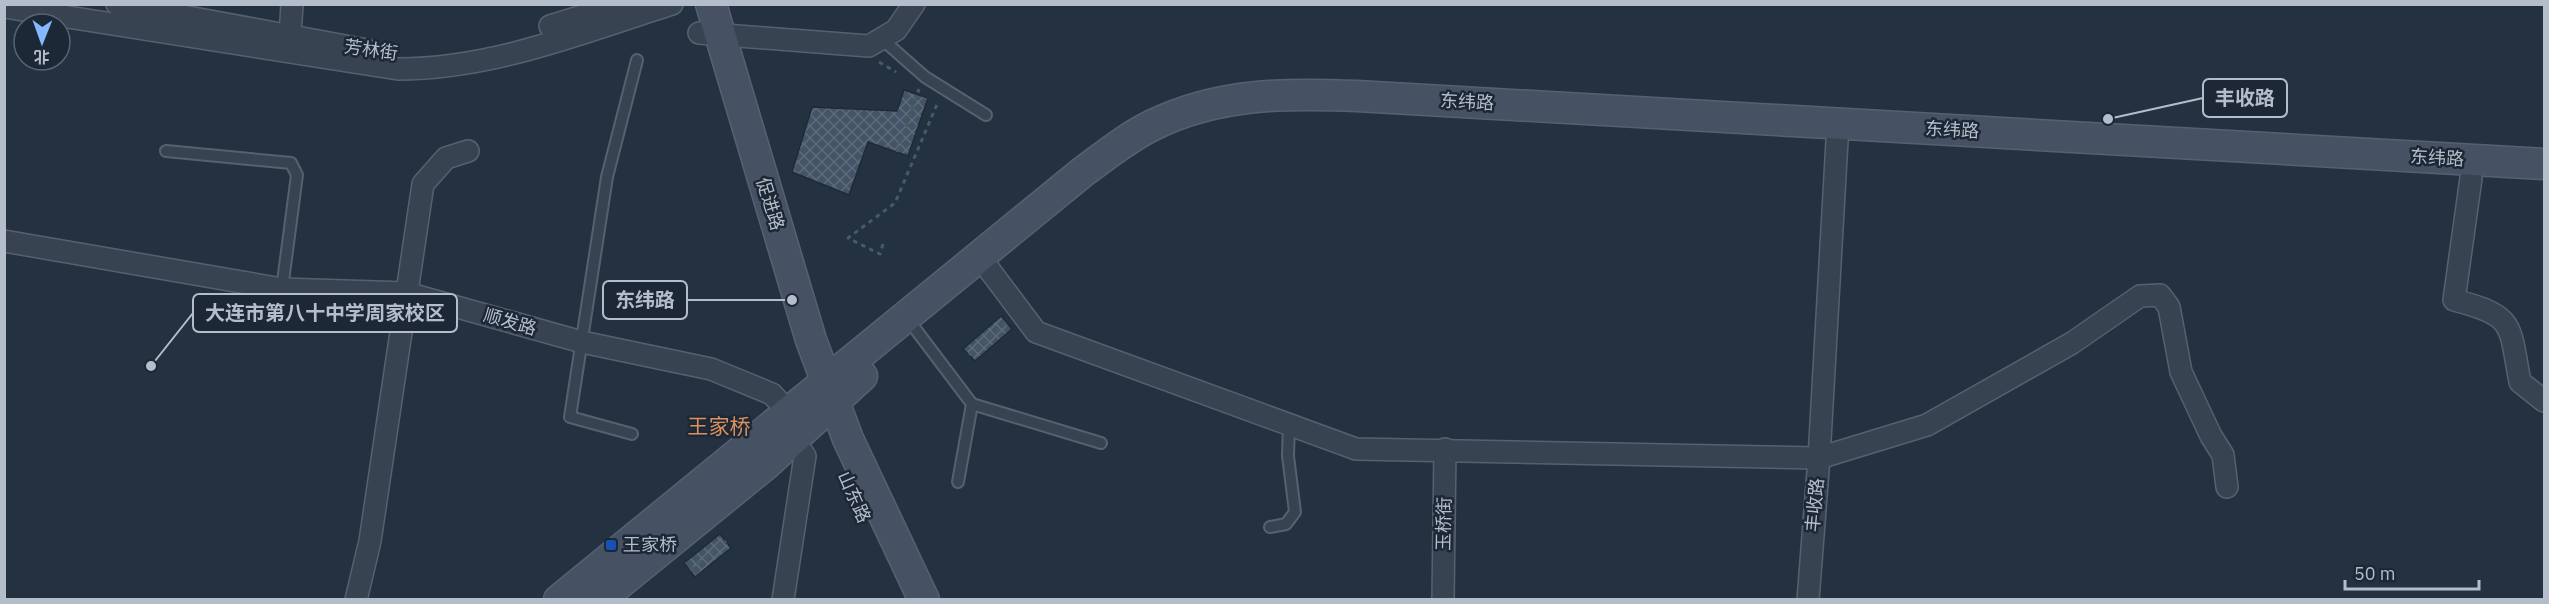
<svg xmlns="http://www.w3.org/2000/svg" width="2549" height="604" font-family="'IBM Plex Sans','Noto Sans SC',sans-serif">
<style>
.building{fill:url(#building-cross-hatch);stroke:#1f2a38;stroke-width:1.5}
.lines{fill:none;stroke-linecap:round;stroke-linejoin:round}
.lane-casing{stroke:#56616e;stroke-width:14}
.street-casing{stroke:#56616e;stroke-width:24}
.secondary-casing{stroke:#56616e;stroke-width:33}
.path{stroke:#445d5f;stroke-width:3;stroke-dasharray:4.5 4.5;stroke-linecap:butt}
.lane{stroke:#384351;stroke-width:10}
.street{stroke:#384351;stroke-width:21}
.secondary{stroke:#465264;stroke-width:30}
.transit-dot{fill:#1a4fb4;stroke:#1d2836;stroke-width:2}
.labels{text-anchor:middle;stroke-width:5;stroke-linejoin:round;paint-order:stroke}
.street-label{font-size:18px;fill:#b4becb;stroke:#1d2836}
.poi-label{font-size:18px;fill:#b4becb;stroke:#1d2836;text-anchor:start}
.quarter-label{font-size:21px;fill:#dc925e;stroke:#1d2836}
.leader{fill:none;stroke:#b4becb;stroke-width:2}
.callout-dot{fill:#b4becb;stroke:#1d2836;stroke-width:2}
.callout{fill:#1d2836;stroke:#b4becb;stroke-width:2}
.callout-label{font-size:20px;text-anchor:middle;font-weight:bold;fill:#b4becb}
</style>
<defs>
<pattern id="building-cross-hatch" width="8" height="8" patternUnits="userSpaceOnUse" patternTransform="scale(1.5)"><rect width="8" height="8" fill="#445466"/><path d="M0 0l8 8M0 8l8-8" fill="none" stroke="#5d6b7b"/></pattern>
</defs>
<rect width="100%" height="100%" fill="#233141"/>
<g class="building">
<polygon points="904,90 928,98 908,156 868,142 849,195 792,172 812,107 897,111"/>
<polygon points="1001,316 1012,329 975,361 963,349"/>
<polygon points="720,534 731,548 695,577 684,563"/>
</g>
<g class="lines">
<defs>
<g id="lane">
<polyline points="883,40 925,77 986,115"/>
<polyline points="166,151 291,163 297,175 282,289"/>
<polyline points="907,318 972,404 1101,443"/>
<polyline points="632,434 570,417 607,177 637,60"/>
<polyline points="958,482 972,404"/>
<polyline points="1270,527 1286,524 1295,512 1288,456 1289,424"/>
</g>
<g id="street">
<polyline points="117,4 367,50"/>
<path d="M 4,7 L 398,69 C 493,69 583,32 672,4"/>
<polyline points="550,26 621,4"/>
<polyline points="699,33 869,46 896,30 914,4"/>
<polyline points="290,37 292,4"/>
<path d="M 2471,178 L 2454,300 C 2516,316 2509,324 2520,382 L 2544,401"/>
<polyline points="4,241 282,289 407,293 582,342 711,369 772,394 788,412"/>
<polyline points="979,256 1036,332 1356,449 1819,458 1927,425 2072,343 2140,296 2160,295 2169,307 2181,372 2211,436 2223,455 2227,487"/>
<polyline points="356,600 370,541 423,184 446,158 468,151"/>
<polyline points="783,600 805,456 792,439"/>
<polyline points="1443,600 1445,449"/>
<polyline points="1808,600 1819,458 1838,123"/>
</g>
<g id="secondary">
<polyline points="711,4 811,340 848,439 924,600"/>
<path d="M 559,600 L 1084,171 C 1106,155 1128,137 1153,125 C 1218,93 1286,93 1357,96 L 2544,164"/>
<polyline points="599,600 765,465 862,376"/>
</g>
</defs>
<use href="#lane" class="lane-casing"/>
<use href="#street" class="street-casing"/>
<use href="#secondary" class="secondary-casing"/>
<g class="path">
<polyline points="879,62 896,72"/>
<polyline points="897,152 919,89"/>
<polyline points="883,244 880,254 848,238 895,203 938,102"/>
<polyline points="969,355 1006,323"/>
<polyline points="690,570 726,541"/>
</g>
<use href="#lane" class="lane"/>
<use href="#street" class="street"/>
<use href="#secondary" class="secondary"/>
</g>
<rect class="transit-dot" x="605" y="539" width="12" height="12" rx="3"/>
<g class="labels">
<g class="street-label">
<text transform="translate(371 50) rotate(8)" y="6">芳林街</text>
<text transform="translate(1467 102) rotate(3)" y="6">东纬路</text>
<text transform="translate(1952 130) rotate(3)" y="6">东纬路</text>
<text transform="translate(2437 158) rotate(3)" y="6">东纬路</text>
<text transform="translate(770 204) rotate(73)" y="6">促进路</text>
<text transform="translate(510 322) rotate(16)" y="6">顺发路</text>
<text transform="translate(854 497) rotate(66)" y="6">山东路</text>
<text transform="translate(1815 505) rotate(-85)" y="6">丰收路</text>
<text transform="translate(1444 524) rotate(-89)" y="6">玉桥街</text>
</g>
<g class="poi-label">
<text x="623" y="551">王家桥</text>
</g>
<g class="quarter-label">
<text x="719" y="434">王家桥</text>
</g>
</g>
<path class="leader" d="M2108 119L2203 98M792 300L687 300M151 366L193 313"/>
<g class="callout-dot">
<circle cx="2108" cy="119" r="6"/>
<circle cx="792" cy="300" r="6"/>
<circle cx="151" cy="366" r="6"/>
</g>
<g class="callout">
<rect x="2203" y="79" width="84" height="38" rx="6"/>
<rect x="603" y="281" width="84" height="38" rx="6"/>
<rect x="193" y="294" width="264" height="38" rx="6"/>
</g>
<g class="callout-label">
<text x="2245" y="105">丰收路</text>
<text x="645" y="307">东纬路</text>
<text x="325" y="320">大连市第八十中学周家校区</text>
</g>
<rect width="2549" height="604" fill="none" stroke="#b4becb" stroke-width="12"/>
<g transform="translate(42 42) rotate(181)"><circle r="28" fill="#1d2836" stroke="#596472" stroke-width="1.5"/>
<path d="M0-4.5L10 22L0 15L-10 22Z" fill="#86b8ff"/>
<text y="-9" font-size="16" font-weight="bold" text-anchor="middle" fill="#b4becb">北</text>
</g>
<path d="M2345 580v9h134v-9" fill="none" stroke="#b4becb" stroke-width="3"/>
<text x="2354" y="580" font-size="18" fill="#b4becb" stroke="#1d2836" stroke-width="4.5" paint-order="stroke">50 m</text>
</svg>
